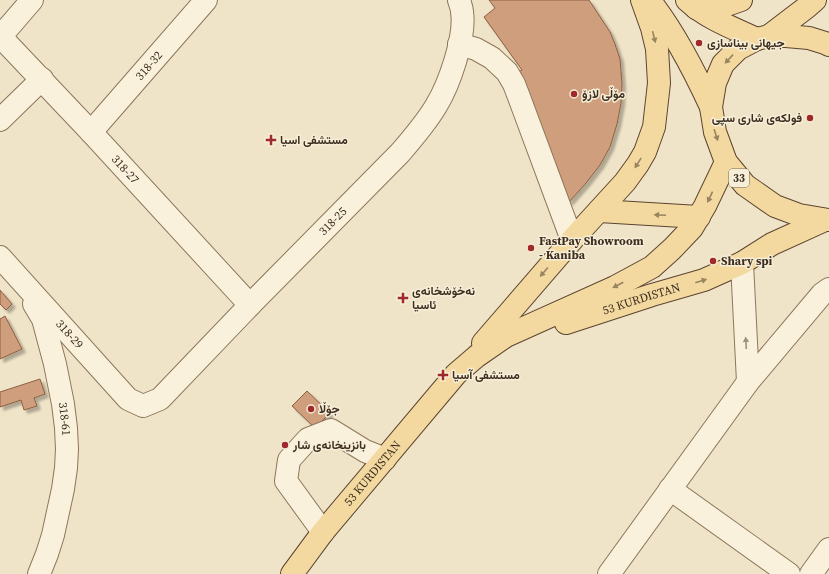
<svg xmlns="http://www.w3.org/2000/svg" width="829" height="574" font-family="'Source Serif 4',Vazirmatn,serif">
<style>
.building{fill:#cf9f7d;stroke:#8d5f41;filter:url(#shadow)}
.lines{fill:none;stroke-linecap:round;stroke-linejoin:round}
.minor-casing{stroke:#8d765c;stroke-width:24}
.major-casing{stroke:#5b4430;stroke-width:24}
.minor{stroke:#faf1dc;stroke-width:22}
.major{stroke:#f3d9a0;stroke-width:22}
.oneway{fill:#988460}
.oneway2{fill:#9c907e}
.poi-dot{fill:#9e2a2b;stroke:#f7eed8;stroke-width:1.5}
.labels{text-anchor:middle;stroke-width:3;stroke-linejoin:round;paint-order:stroke}
.shield{fill:#f7eed8;stroke:#756857;stroke-width:1}
.shield-label{font-size:11px;font-weight:bold;fill:#3d2e20}
.poi-label{font-size:12px;font-weight:bold;fill:#3d2e20;stroke:#f7eed8;text-anchor:start}
.street-label{font-size:12px;fill:#3d2e20;stroke:#f7eed8}
</style>
<defs>
<filter id="shadow"><feDropShadow dx="3.5" dy="3.5" stdDeviation="1" flood-color="#0004"/></filter>
</defs>
<rect width="100%" height="100%" fill="#f0e4c8"/>
<g class="building">
<polygon points="489,0 589,0 610,32 615,44 620,59 622,84 621,103 617,124 610,147 600,165 586,183 569,202 518,72 522,70 484,17 495,8"/>
<polygon points="0,290 12,304 6,310 0,304"/>
<polygon points="5,316 22,349 0,359 0,319"/>
<polygon points="40,379 45,394 34,398 37,406 24,410 21,400 0,407 0,392"/>
<polygon points="307,391 330,413 315,428 292,406"/>
</g>
<g class="lines">
<defs>
<g id="minor">
<path id="s1" d="M 0,36 L 91,132 L 250,305"/>
<polyline points="1,36 32,0"/>
<polyline points="459,44 476,49 492,58 507,72 514,84 519,97 572,240"/>
<polyline points="0,120 42,79"/>
<path id="s2" d="M 91,132 L 206,0"/>
<path id="s3" d="M 0,257 L 128,399 L 143,406 L 160,399 L 250,305 L 400,153 C 413,138 426,123 436,106 C 449,85 466,37 462,12 C 462,8 460,4 459,0"/>
<polyline points="742,263 748,382"/>
<path id="s4" d="M 34,304 L 43,319 L 55,364 L 63,404 L 66,428 L 67,449 L 66,468 L 63,489 L 53,535 L 47,554 L 39,574"/>
<polyline points="670,489 789,574"/>
<polyline points="323,532 286,481 289,460 308,439 331,430 365,451 385,459"/>
<polyline points="609,574 748,382 822,294 829,289"/>
<polyline points="811,574 829,549"/>
</g>
<g id="major">
<path d="M 687,0 C 708,19 731,27 757,39"/>
<path d="M 650,1 C 675,33 694,70 711,107"/>
<polyline points="696,8 718,8 741,0"/>
<polyline points="769,36 807,7 815,0"/>
<polyline points="599,211 699,217"/>
<polyline points="828,220 799,215 775,206 745,185 726,162 715,132 711,107 715,83 723,64 738,49 757,39 769,36 786,36 809,38 825,43 829,45"/>
<path id="s5" d="M 566,323 L 652,295 L 704,280 L 742,263 L 772,244 L 825,220"/>
<polyline points="483,343 572,240 625,182 638,164 645,152 654,127 659,83 657,49 652,28 642,0"/>
<path id="s6" d="M 292,574 L 323,532 L 456,374 L 477,356 L 506,336 L 615,287 L 652,267 L 672,249 L 692,228 L 705,206 L 726,162"/>
</g>
</defs>
<use href="#minor" class="minor-casing"/>
<use href="#major" class="major-casing"/>
<use href="#minor" class="minor"/>
<use href="#major" class="major"/>
</g>
<defs><path id="oneway-solid" d="M-6-.8H1V-3.2L6.5 0L1 3.2V.8H-6Z"/></defs>
<g class="oneway">
<use href="#oneway-solid" transform="translate(654 37) rotate(76)"/>
<use href="#oneway-solid" transform="translate(729 59) rotate(133)"/>
<use href="#oneway-solid" transform="translate(716 135) rotate(72)"/>
<use href="#oneway-solid" transform="translate(638 163) rotate(122)"/>
<use href="#oneway-solid" transform="translate(710 197) rotate(115)"/>
<use href="#oneway-solid" transform="translate(660 215) rotate(-177)"/>
<use href="#oneway-solid" transform="translate(544 272) rotate(131)"/>
<use href="#oneway-solid" transform="translate(701 281) rotate(-18)"/>
<use href="#oneway-solid" transform="translate(618 285) rotate(152)"/>
</g>
<use class="oneway2" href="#oneway-solid" transform="translate(746 343) rotate(-93)"/>
<g class="poi-dot">
<circle cx="699" cy="43" r="4"/>
<circle cx="574" cy="94" r="4"/>
<circle cx="810" cy="118" r="4"/>
<path d="M269 134h4v4h4v4h-4v4h-4v-4h-4v-4h4z"/>
<circle cx="531" cy="248" r="4"/>
<circle cx="713" cy="261" r="4"/>
<path d="M401 292h4v4h4v4h-4v4h-4v-4h-4v-4h4z"/>
<path d="M441 369h4v4h4v4h-4v4h-4v-4h-4v-4h4z"/>
<circle cx="311" cy="409" r="4"/>
<circle cx="285" cy="445" r="4"/>
</g>
<g class="labels">
<rect class="shield" x="729" y="169" width="20" height="18" rx="3"/>
<g class="shield-label">
<text x="739" y="182">33</text>
</g>
<g class="poi-label">
<text x="707" y="47">جیهانی بیناسازی</text>
<text x="582" y="98">مۆڵی لازۆ</text>
<text x="802" y="122" text-anchor="end">فولکەی شاری سپی</text>
<text x="280" y="144">مستشفى اسيا</text>
<text x="539" y="245">FastPay Showroom<tspan x="539" dy="14">- Kaniba</tspan></text>
<text x="721" y="265">Shary spi</text>
<text x="412" y="295">نه‌خۆشخانه‌ى<tspan x="412" dy="14">ئاسیا</tspan></text>
<text x="452" y="379">مستشفى آسيا</text>
<text x="319" y="413">جۆڵا</text>
<text x="293" y="449">بانزینخانەی شار</text>
</g>
<g class="street-label">
<text dy="4" stroke="none"><textPath href="#s2" startOffset="88">318-32</textPath></text>
<text dy="4" stroke="none"><textPath href="#s1" startOffset="183">318-27</textPath></text>
<text dy="4" stroke="none"><textPath href="#s3" startOffset="474">318-25</textPath></text>
<text dy="4" stroke="none"><textPath href="#s5" startOffset="79">53 KURDISTAN</textPath></text>
<text dy="4" stroke="none"><textPath href="#s3" startOffset="104">318-29</textPath></text>
<text dy="4" stroke="none"><textPath href="#s4" startOffset="120">318-61</textPath></text>
<text dy="4" stroke="none"><textPath href="#s6" startOffset="129">53 KURDISTAN</textPath></text>
</g>
</g>
</svg>
